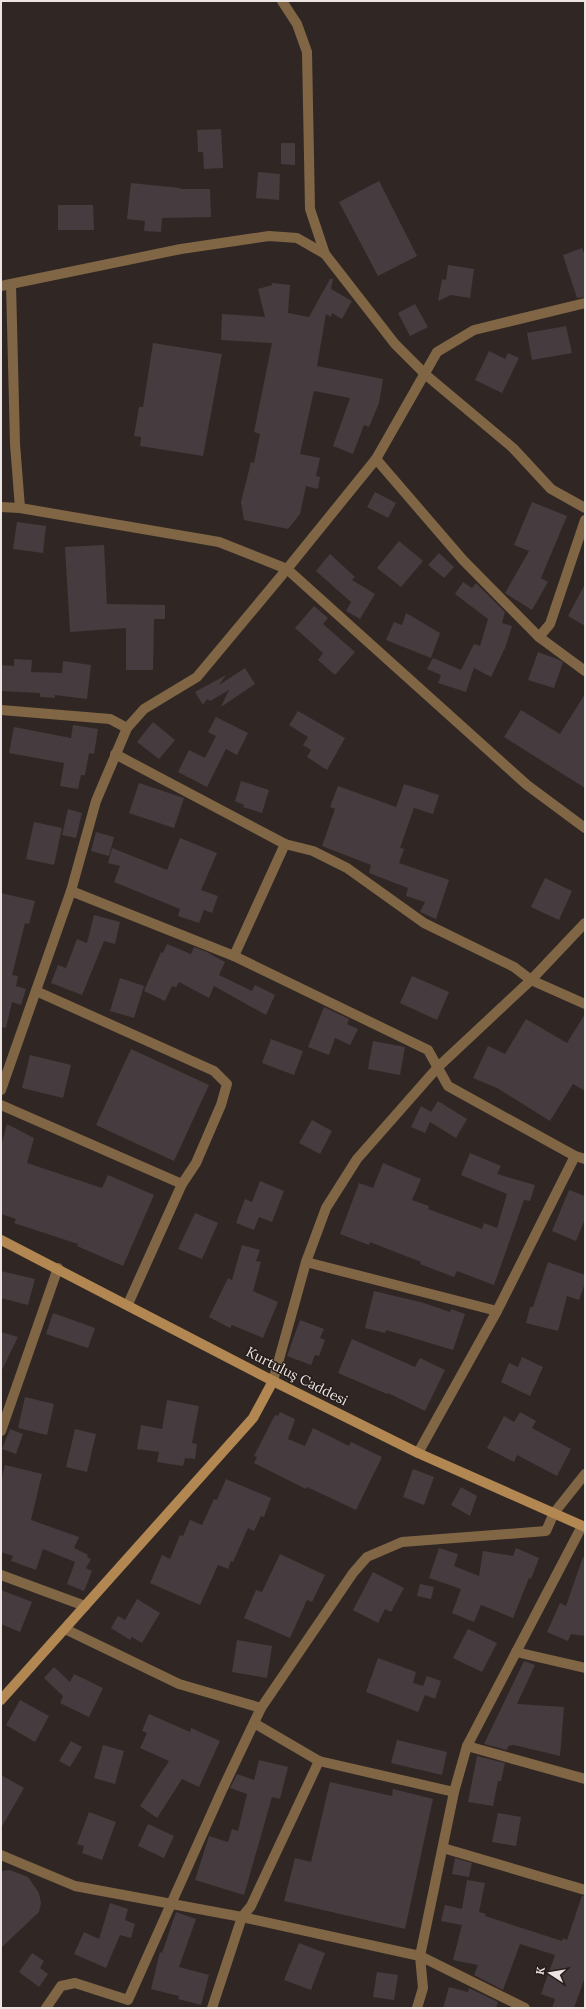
<svg xmlns="http://www.w3.org/2000/svg" width="586" height="2009" font-family="Lora,serif">
<style>
.building{fill:#463b3e}
.lines{fill:none;stroke-linecap:round;stroke-linejoin:round}
.street{stroke:#816645;stroke-width:10}
.secondary{stroke:#b28752;stroke-width:10}
.labels{text-anchor:middle;stroke-width:3;stroke-linejoin:round;paint-order:stroke}
.street-label{font-size:14px;fill:#ebe4e2;stroke:#261d1a}
</style>
<rect width="100%" height="100%" fill="#302724"/>
<g class="building">
<polygon points="221,129 223,168 204,169 203,152 198,152 197,130"/>
<polygon points="281,143 295,143 295,165 281,164"/>
<polygon points="258,172 280,174 279,200 256,198"/>
<polygon points="379,181 417,256 378,276 339,202"/>
<polygon points="131,183 180,188 180,189 210,189 211,217 162,218 161,232 144,231 145,221 127,219"/>
<polygon points="58,205 93,205 94,230 58,230"/>
<polygon points="582,248 585,255 585,297 577,298 563,255"/>
<polygon points="448,265 474,269 470,298 451,295 438,301 442,279 446,280"/>
<polygon points="330,279 333,279 331,289 352,301 342,319 332,313 331,317 326,314 317,366 383,379 379,403 369,427 364,425 353,454 333,446 350,398 314,391 300,454 320,458 316,476 320,477 318,489 306,486 300,514 288,529 244,520 241,502 251,462 254,463 260,434 254,432 272,343 221,340 222,314 265,317 258,289 272,285 272,283 290,285 288,313 309,317"/>
<polygon points="415,304 428,327 410,336 398,313"/>
<polygon points="566,326 572,353 532,360 527,333"/>
<polygon points="153,343 222,354 203,456 140,446 141,437 134,436 139,407 143,407"/>
<polygon points="489,351 505,359 508,353 519,358 502,393 475,380"/>
<polygon points="375,492 396,503 388,518 367,507"/>
<polygon points="532,502 567,516 541,578 548,582 532,610 505,593 529,551 514,545"/>
<polygon points="17,522 46,526 43,553 13,549"/>
<polygon points="399,541 423,561 401,587 377,568"/>
<polygon points="104,545 107,604 165,605 165,619 154,619 153,670 126,670 126,628 70,632 65,547"/>
<polygon points="439,553 454,567 444,578 428,565"/>
<polygon points="330,554 355,577 352,580 375,594 360,619 346,611 351,602 316,571"/>
<polygon points="463,582 472,588 476,583 505,612 502,623 512,626 505,648 491,677 474,668 466,692 438,683 441,675 427,669 433,658 461,670 474,644 480,646 488,619 455,594"/>
<polygon points="585,584 585,626 568,616"/>
<polygon points="314,606 328,618 323,624 355,652 335,675 318,660 323,653 295,628"/>
<polygon points="406,613 440,633 431,658 386,640 394,622 402,625"/>
<polygon points="538,652 557,659 563,662 554,688 528,680"/>
<polygon points="14,659 32,660 31,672 62,673 63,661 91,665 87,699 55,695 55,698 40,697 40,693 1,691 1,665 14,666"/>
<polygon points="245,668 255,684 221,707 229,690 210,701 207,699 203,705 195,692 226,675 219,685"/>
<polygon points="585,694 585,788 504,737 521,710 560,734"/>
<polygon points="298,711 345,738 327,770 307,757 311,750 303,745 308,737 289,725"/>
<polygon points="216,717 248,733 237,755 226,749 207,787 178,772 189,750 205,758 216,736 208,732"/>
<polygon points="153,722 175,740 159,759 137,742"/>
<polygon points="73,725 98,729 94,754 89,753 85,775 81,775 78,789 60,786 64,763 9,753 14,727 71,738"/>
<polygon points="241,781 269,790 262,813 243,807 244,805 235,801"/>
<polygon points="139,783 184,798 174,828 129,813"/>
<polygon points="404,784 439,795 433,814 414,808 400,848 404,849 399,863 449,880 436,919 420,912 425,902 406,896 408,888 369,873 371,865 322,846 335,809 330,807 338,786 396,807"/>
<polygon points="68,809 82,813 76,838 62,835"/>
<polygon points="34,822 62,828 54,865 26,859"/>
<polygon points="96,832 114,837 109,856 91,851"/>
<polygon points="180,838 217,853 201,890 218,896 212,913 204,910 199,923 178,916 180,909 114,882 120,866 108,863 112,848 167,870"/>
<polygon points="545,878 572,891 559,920 531,907"/>
<polygon points="1,893 35,901 29,924 25,923 12,975 18,976 16,986 26,989 21,1005 12,1002 6,1028 1,1027"/>
<polygon points="94,915 120,922 115,944 104,941 82,995 51,983 58,965 66,968 77,939 87,943"/>
<polygon points="167,944 191,954 194,947 207,952 225,962 219,975 252,991 255,985 275,995 266,1015 214,986 209,998 179,982 176,987 172,986 165,1001 144,991 161,952 163,953"/>
<polygon points="412,976 449,992 437,1020 400,1003"/>
<polygon points="120,978 144,986 134,1018 110,1011"/>
<polygon points="324,1007 349,1019 347,1024 358,1029 350,1045 335,1038 329,1055 308,1047"/>
<polygon points="585,1014 585,1091 573,1084 550,1121 497,1088 473,1078 488,1046 505,1054 526,1019 567,1043"/>
<polygon points="271,1039 303,1051 294,1075 262,1063"/>
<polygon points="373,1041 405,1047 400,1075 368,1069"/>
<polygon points="131,1049 209,1085 174,1161 96,1125"/>
<polygon points="30,1055 71,1065 63,1098 22,1088"/>
<polygon points="438,1101 467,1119 456,1138 430,1122 425,1133 411,1127 421,1106 431,1112"/>
<polygon points="312,1120 332,1131 320,1154 299,1143"/>
<polygon points="7,1124 34,1138 27,1163 102,1188 108,1175 154,1195 123,1266 77,1246 78,1244 14,1223 16,1219 1,1214 1,1146"/>
<polygon points="470,1153 501,1166 497,1174 535,1185 530,1201 524,1200 494,1285 457,1271 454,1277 420,1264 421,1262 370,1242 369,1245 340,1234 359,1183 373,1188 383,1163 421,1179 412,1200 429,1206 428,1209 482,1229 484,1223 497,1228 507,1194 461,1175"/>
<polygon points="260,1181 284,1191 272,1222 259,1217 254,1230 236,1223 245,1199 252,1202"/>
<polygon points="569,1190 585,1196 585,1219 576,1241 552,1231"/>
<polygon points="195,1213 218,1223 202,1259 178,1249"/>
<polygon points="242,1245 260,1250 256,1261 261,1262 253,1291 278,1302 263,1338 232,1325 230,1328 209,1317 228,1278 232,1280"/>
<polygon points="548,1262 585,1275 585,1283 579,1300 567,1296 558,1331 526,1323 530,1307 533,1307"/>
<polygon points="1,1271 35,1279 28,1305 1,1298"/>
<polygon points="374,1291 424,1303 450,1312 451,1309 465,1314 453,1350 386,1330 385,1333 365,1328"/>
<polygon points="53,1313 95,1328 88,1348 46,1334"/>
<polygon points="300,1320 324,1329 320,1338 325,1340 319,1356 315,1355 311,1365 287,1356"/>
<polygon points="1,1332 18,1337 1,1372"/>
<polygon points="352,1339 415,1367 420,1358 445,1370 425,1411 388,1393 387,1394 338,1373"/>
<polygon points="522,1357 543,1367 530,1396 501,1382 509,1363 518,1367"/>
<polygon points="25,1397 54,1404 47,1435 18,1428"/>
<polygon points="167,1400 199,1406 192,1443 197,1444 195,1459 185,1458 183,1466 157,1462 159,1452 137,1449 141,1425 162,1429"/>
<polygon points="280,1412 295,1419 288,1439 305,1446 313,1428 349,1446 351,1442 382,1457 356,1510 307,1487 306,1489 254,1463 257,1457 254,1456 275,1415 278,1416"/>
<polygon points="520,1412 536,1421 532,1428 571,1449 557,1476 517,1455 514,1462 487,1448 504,1416 514,1422"/>
<polygon points="10,1429 23,1434 16,1454 2,1449"/>
<polygon points="75,1429 96,1434 87,1472 66,1467"/>
<polygon points="5,1465 42,1474 31,1520 79,1537 74,1548 88,1555 87,1557 91,1559 86,1568 92,1571 84,1591 67,1584 75,1562 43,1549 36,1570 11,1561 13,1556 1,1552 1,1481"/>
<polygon points="413,1469 434,1477 424,1505 403,1497"/>
<polygon points="226,1479 271,1498 264,1517 261,1516 254,1531 248,1528 233,1562 231,1561 228,1569 218,1565 200,1605 150,1583 162,1555 170,1559 180,1535 183,1536 190,1520 202,1525 214,1499 217,1500"/>
<polygon points="461,1487 477,1496 470,1516 451,1505"/>
<polygon points="439,1548 458,1554 454,1566 479,1576 483,1551 513,1556 516,1548 539,1558 531,1579 529,1578 513,1618 481,1605 474,1622 452,1613 461,1589 429,1578"/>
<polygon points="280,1554 325,1575 312,1602 307,1600 290,1638 244,1618 256,1590 262,1592"/>
<polygon points="583,1557 585,1558 585,1636 571,1634 568,1641 547,1632 560,1603 566,1606"/>
<polygon points="373,1572 404,1588 391,1612 385,1609 378,1623 353,1610"/>
<polygon points="420,1584 434,1587 431,1599 417,1596"/>
<polygon points="1,1590 32,1602 20,1632 1,1624"/>
<polygon points="137,1599 160,1613 142,1643 132,1637 130,1640 111,1628 118,1616 125,1620"/>
<polygon points="468,1629 497,1643 482,1672 453,1658"/>
<polygon points="237,1640 272,1646 267,1678 232,1672"/>
<polygon points="378,1658 416,1672 413,1683 423,1686 427,1676 441,1681 435,1699 425,1695 418,1712 366,1692"/>
<polygon points="524,1661 535,1665 517,1704 564,1707 560,1756 514,1745 508,1746 507,1750 484,1744"/>
<polygon points="54,1667 70,1682 74,1674 103,1688 89,1717 60,1703 63,1696 44,1678"/>
<polygon points="20,1700 49,1716 35,1742 6,1725"/>
<polygon points="149,1714 190,1732 191,1728 220,1741 199,1787 182,1779 157,1818 140,1806 169,1761 140,1748 147,1733 142,1731"/>
<polygon points="397,1740 447,1752 442,1775 391,1763"/>
<polygon points="71,1741 82,1747 70,1767 59,1761"/>
<polygon points="103,1745 124,1751 115,1784 94,1778"/>
<polygon points="477,1756 505,1763 501,1781 498,1781 493,1806 468,1802"/>
<polygon points="259,1760 288,1767 280,1799 272,1797 244,1895 195,1880 209,1836 228,1842 232,1829 238,1831 247,1794 230,1788 237,1774 254,1780"/>
<polygon points="1,1775 24,1788 1,1828"/>
<polygon points="330,1782 392,1796 393,1789 433,1799 405,1929 284,1901 295,1858 311,1862"/>
<polygon points="89,1812 116,1822 102,1860 82,1853 84,1846 77,1844"/>
<polygon points="498,1813 521,1817 516,1846 492,1842"/>
<polygon points="148,1824 174,1836 164,1858 138,1846"/>
<polygon points="455,1858 472,1863 469,1877 452,1874"/>
<polygon points="10,1870 28,1877 39,1893 41,1903 39,1912 1,1948 1,1871"/>
<polygon points="467,1880 485,1883 479,1912 486,1914 485,1916 562,1941 563,1938 567,1940 582,1896 585,1896 585,1977 574,2008 552,2008 555,1999 541,1994 555,1955 520,1944 503,1990 474,1975 478,1965 453,1960 462,1925 441,1921 445,1905 462,1909"/>
<polygon points="110,1903 128,1909 125,1920 135,1924 131,1938 120,1935 106,1968 74,1954 84,1932 99,1939"/>
<polygon points="176,1912 196,1919 179,1967 209,1975 201,2005 178,1999 179,1996 151,1989 160,1952 162,1953"/>
<polygon points="299,1943 325,1953 311,1990 284,1980"/>
<polygon points="32,1953 44,1961 40,1968 48,1974 39,1987 19,1972"/>
<polygon points="377,1972 398,1975 394,2000 373,1997"/>
<polygon points="449,1987 468,1992 469,1988 498,2002 496,2008 443,2008"/>
</g>
<g class="lines">
<g class="street">
<polyline points="282,1 297,24 307,52 310,209 325,254 395,344 426,375 513,448 551,489 585,508"/>
<polyline points="11,284 15,444 20,508"/>
<polyline points="1,286 181,249 269,236 297,238 325,254"/>
<polyline points="376,459 463,560 539,637 585,671"/>
<polyline points="1,507 20,508 219,542 287,569 527,785 585,828"/>
<polyline points="539,637 550,624 585,520"/>
<polyline points="1,710 110,719 127,728"/>
<polyline points="115,754 285,844 234,956"/>
<polyline points="285,844 313,851 347,868 424,923 514,967 531,980 585,1004"/>
<polyline points="71,891 234,956 428,1050 448,1086 575,1156 585,1159"/>
<polyline points="36,991 214,1071 227,1084 221,1105 196,1163 182,1184 128,1304"/>
<polyline points="1,1090 71,891 96,801 127,728 144,709 197,677 287,569 376,459 437,352 474,330 585,303"/>
<polyline points="1,1105 182,1184"/>
<polyline points="306,1262 497,1311"/>
<polyline points="273,1381 306,1262 326,1208 357,1159 438,1067 531,980 585,923"/>
<polyline points="1,1431 58,1268"/>
<polyline points="418,1453 497,1311 575,1156"/>
<polyline points="1,1575 85,1606"/>
<polyline points="65,1629 179,1684 261,1708"/>
<polyline points="516,1652 585,1668"/>
<polyline points="254,1723 319,1761"/>
<polyline points="467,1746 585,1779"/>
<polyline points="443,1848 585,1890"/>
<polyline points="1,1855 75,1886 242,1917 420,1956 525,2008"/>
<polyline points="46,2008 61,1986 75,1983 128,2000 223,1788 261,1708 353,1573 367,1557 402,1542 546,1531 554,1513 585,1474"/>
<polyline points="212,2008 242,1917 251,1906 319,1761 454,1792"/>
<polyline points="417,2008 423,1988 420,1956 454,1792 467,1746 582,1526"/>
</g>
<g class="secondary">
<polyline points="1,1240 273,1381 418,1453 585,1527"/>
<polyline points="1,1700 253,1418 273,1381"/>
</g>
</g>
<g class="labels">
<g class="street-label">
<text transform="translate(297 1376) rotate(27)" y="5">Kurtuluş Caddesi</text>
</g>
</g>
<rect width="586" height="2009" fill="none" stroke="#ebe4e2" stroke-width="4"/>
<g transform="translate(550 1973) rotate(282)" stroke="#261d1a" stroke-width="3" paint-order="stroke">
<path d="M0-3L7 15L0 10L-7 15Z" fill="#ebe4e2"/>
<text y="-6" font-size="11" font-weight="bold" text-anchor="middle" fill="#ebe4e2">K</text>
</g>
</svg>
